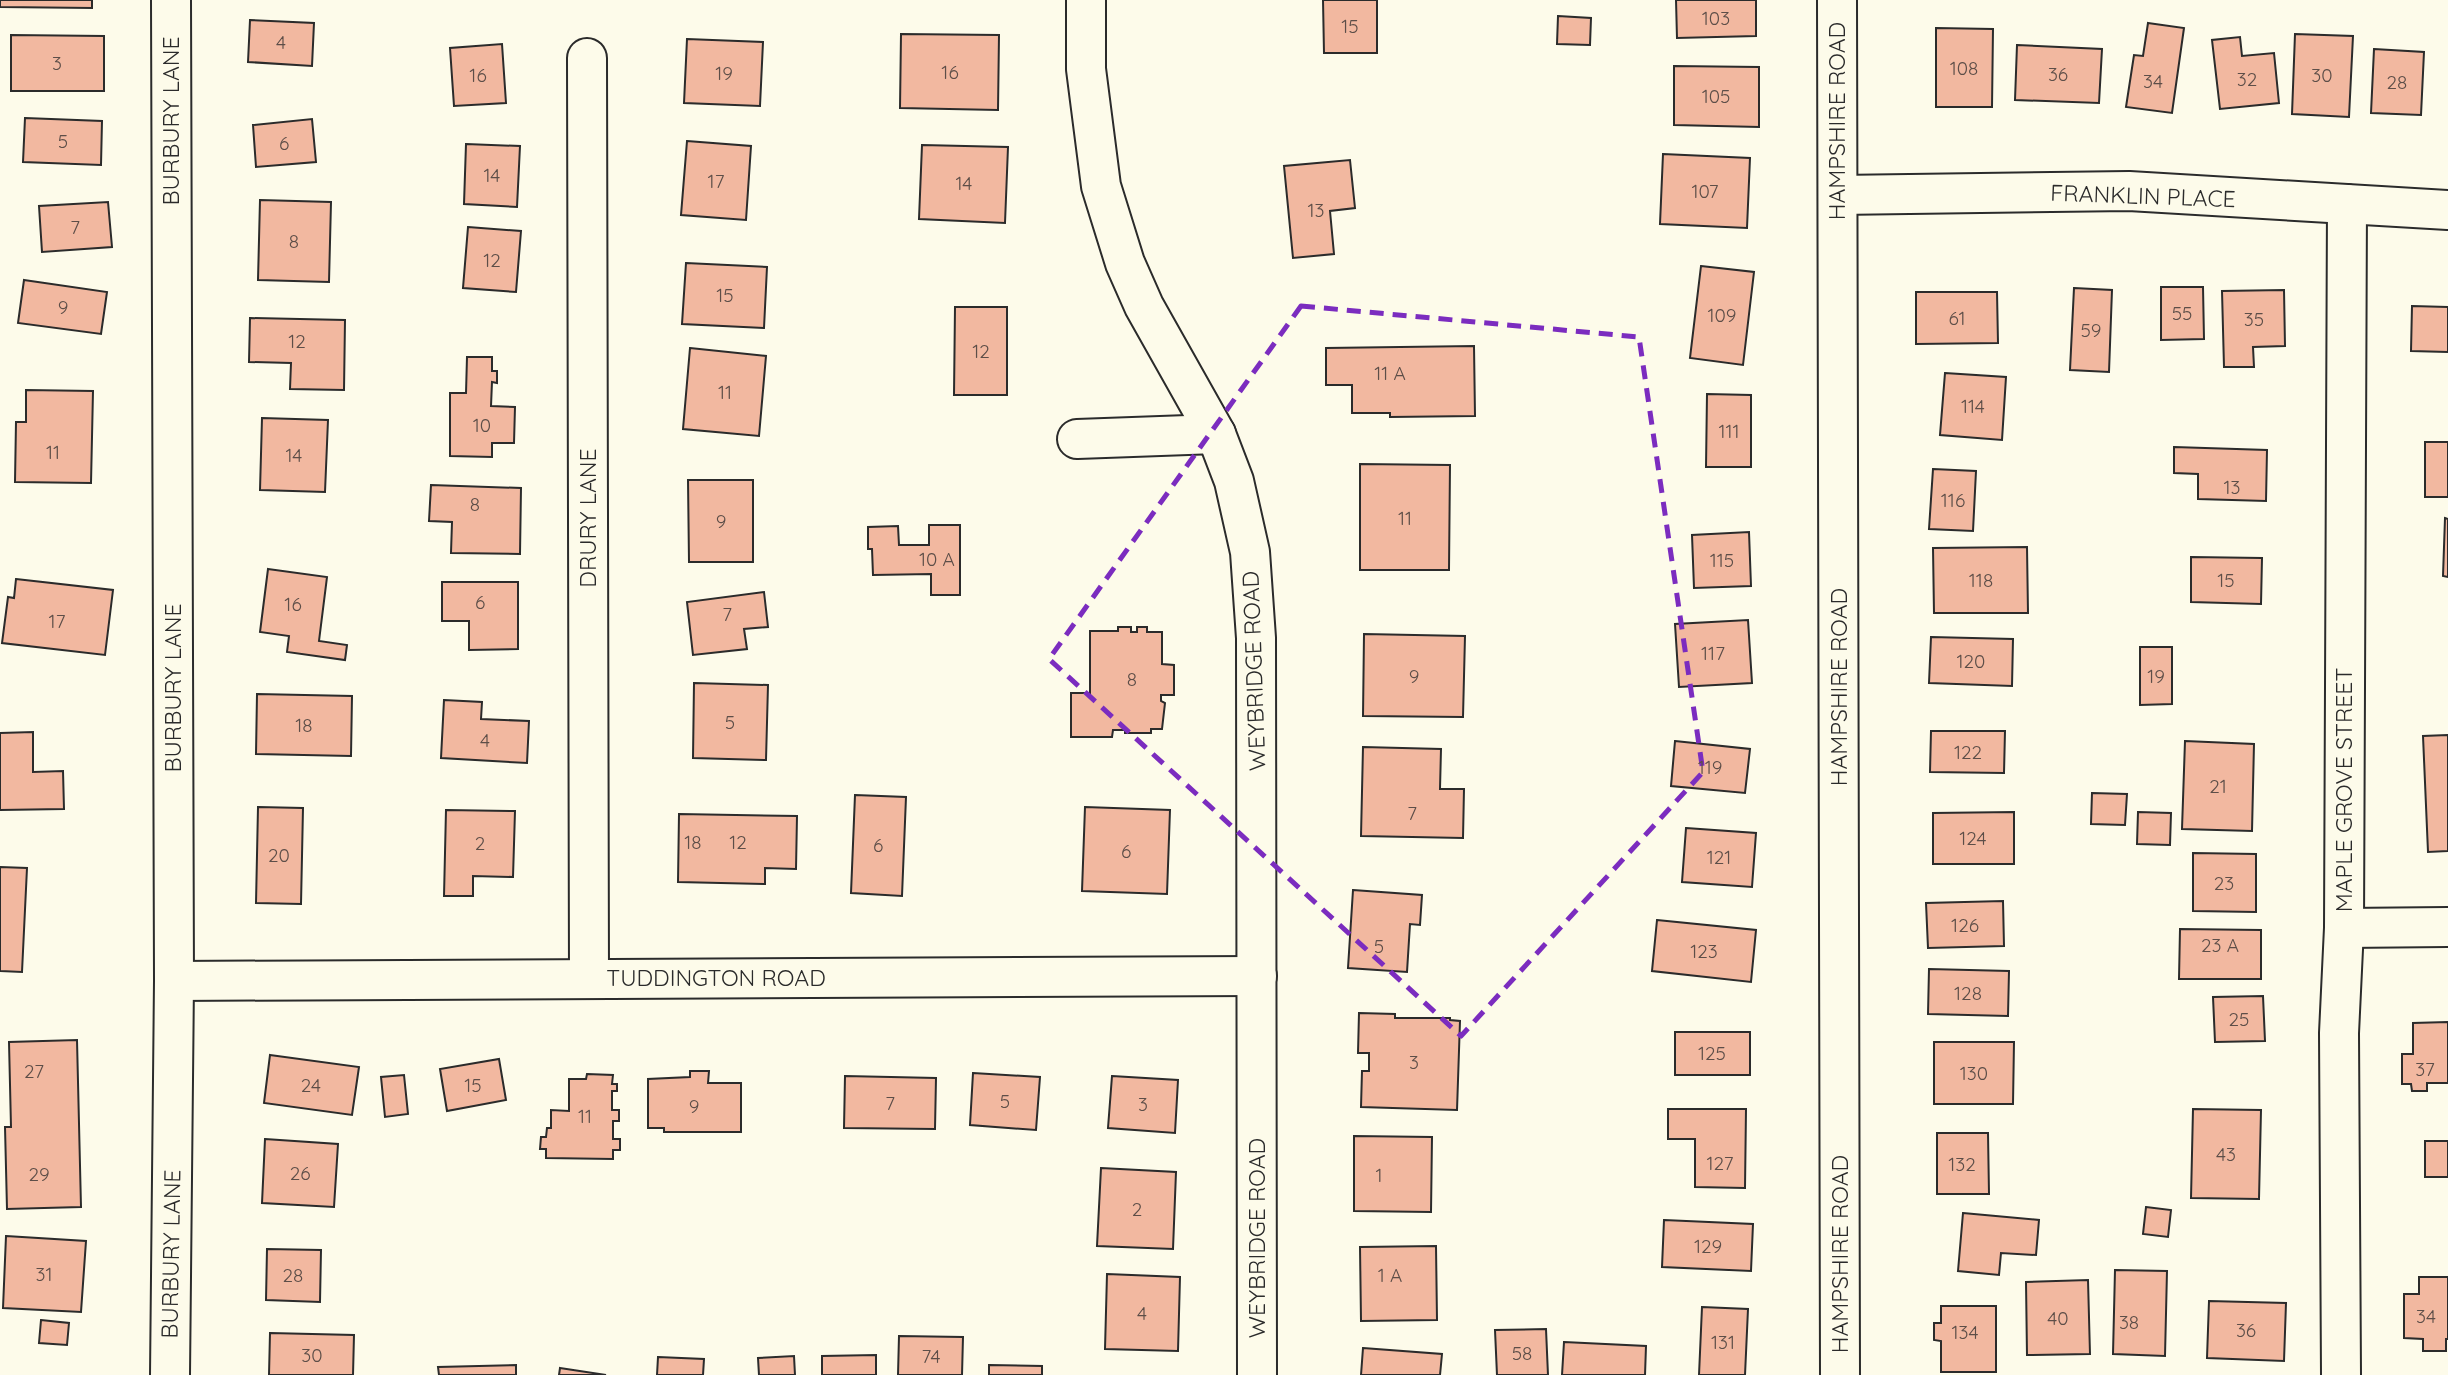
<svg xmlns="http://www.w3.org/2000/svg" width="2448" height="1375" font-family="Quicksand,sans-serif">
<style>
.building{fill:#f2b8a0;stroke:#2b2b2b;stroke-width:2}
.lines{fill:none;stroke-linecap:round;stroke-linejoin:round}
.minor-casing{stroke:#2b2b2b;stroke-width:42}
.minor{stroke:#fdfbea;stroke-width:38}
.marked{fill:none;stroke:#7b2cbf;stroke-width:5;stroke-dasharray:14 9;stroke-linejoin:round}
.labels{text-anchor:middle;stroke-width:5;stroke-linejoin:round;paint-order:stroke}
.number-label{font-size:19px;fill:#5d4e48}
.street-label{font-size:23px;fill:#2b2b2b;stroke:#fdfbea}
</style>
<rect width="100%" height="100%" fill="#fdfbea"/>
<g class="building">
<polygon points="0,0 92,0 92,8 0,7"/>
<polygon points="1323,0 1377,0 1377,53 1324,53"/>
<polygon points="1676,0 1756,0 1756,36 1677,38"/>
<polygon points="1558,16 1591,18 1590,45 1557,44"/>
<polygon points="250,20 314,23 312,66 248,62"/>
<polygon points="2148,23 2184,28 2172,113 2126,107 2134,55 2143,56"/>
<polygon points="1936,28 1993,29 1992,107 1936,107"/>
<polygon points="901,34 999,35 998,110 900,108"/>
<polygon points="2295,34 2353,36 2349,117 2292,114"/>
<polygon points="11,35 104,36 104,91 11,91"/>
<polygon points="2240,37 2242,56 2274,53 2279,103 2220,109 2212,40"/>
<polygon points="687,39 763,42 760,106 684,103"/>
<polygon points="502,44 506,103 454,106 450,48"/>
<polygon points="2017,45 2102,49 2099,103 2015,100"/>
<polygon points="2374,49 2424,52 2421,115 2371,113"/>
<polygon points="1674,66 1759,67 1759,127 1674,125"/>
<polygon points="25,118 102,121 101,165 23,162"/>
<polygon points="312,119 316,162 256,167 253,125"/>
<polygon points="687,141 751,146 746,220 681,215"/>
<polygon points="466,144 520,146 517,207 464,204"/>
<polygon points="922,145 1008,147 1005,223 919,219"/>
<polygon points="1663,154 1750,158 1747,228 1660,224"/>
<polygon points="1350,160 1355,208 1330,211 1334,254 1293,258 1284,166"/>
<polygon points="260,200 331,202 329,282 258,280"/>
<polygon points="108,202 112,247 42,252 39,206"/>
<polygon points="468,227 521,231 516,292 463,288"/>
<polygon points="686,263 767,267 764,328 682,324"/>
<polygon points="1701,266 1754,272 1743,365 1690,358"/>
<polygon points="24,280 107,292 101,334 18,323"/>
<polygon points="2161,287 2203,287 2204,339 2161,340"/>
<polygon points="2074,288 2112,290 2109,372 2070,370"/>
<polygon points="2284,290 2285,346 2253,347 2254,367 2224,367 2222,291"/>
<polygon points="1916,292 1997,292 1998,343 1916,344"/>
<polygon points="2412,306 2448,307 2448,352 2411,351"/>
<polygon points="955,307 1007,307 1007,395 954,395"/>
<polygon points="250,318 345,320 344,390 290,389 291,363 249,362"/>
<polygon points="1474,346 1475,416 1390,417 1390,413 1352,413 1352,385 1326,385 1326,348"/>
<polygon points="690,348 766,356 759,436 683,429"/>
<polygon points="467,357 492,357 492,371 497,371 497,383 492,382 491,406 515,407 514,443 492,443 492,457 450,456 450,393 466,393"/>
<polygon points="1945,373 2006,377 2002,440 1940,435"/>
<polygon points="26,390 93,391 91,483 15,482 16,422 26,422"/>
<polygon points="1707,394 1751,395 1751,467 1706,467"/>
<polygon points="262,418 328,420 325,492 260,490"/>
<rect x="2425" y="442" width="23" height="55"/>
<polygon points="2174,447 2267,450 2266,501 2198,499 2198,474 2174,473"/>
<polygon points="1360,464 1450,465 1449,570 1360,570"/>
<polygon points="1933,469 1976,471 1973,531 1929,529"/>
<polygon points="688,480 753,480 753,562 689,562"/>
<polygon points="431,485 521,488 520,554 451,553 452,522 429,521"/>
<polygon points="2445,518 2448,519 2448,577 2443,576"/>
<polygon points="929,525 960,525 960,595 931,595 931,574 873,575 872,549 868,549 868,527 898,526 899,545 929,545"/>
<polygon points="1749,532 1751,586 1694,588 1692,535"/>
<polygon points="2027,547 2028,613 1934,613 1933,548"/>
<polygon points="2191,557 2262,558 2261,604 2191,602"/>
<polygon points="268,569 327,577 319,641 347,645 345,660 287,652 289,636 260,632"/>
<polygon points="16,579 113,590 105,655 2,643 8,597 14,598"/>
<polygon points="442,582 518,582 518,649 469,650 469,621 442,621"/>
<polygon points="764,592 768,627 744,629 747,649 693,655 687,602"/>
<polygon points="1748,620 1752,683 1679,687 1675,624"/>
<polygon points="1118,627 1131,627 1131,632 1137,632 1137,627 1147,627 1147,632 1162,632 1162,664 1174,665 1174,695 1161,695 1161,701 1165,703 1162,729 1151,729 1151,733 1125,733 1125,730 1113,730 1112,737 1071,737 1071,693 1090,693 1090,631 1118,631"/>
<polygon points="1364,634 1465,636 1463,717 1363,716"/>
<polygon points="1931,637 2013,639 2012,686 1929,683"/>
<polygon points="2140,647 2172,647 2172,704 2140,705"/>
<polygon points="694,683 768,685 766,760 693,758"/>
<polygon points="257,694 352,696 351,756 256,754"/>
<polygon points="444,700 482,702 481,719 529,721 527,763 441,758"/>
<polygon points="1931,731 2005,731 2004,773 1930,772"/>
<polygon points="33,732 33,772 63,771 64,809 0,810 0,733"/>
<polygon points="2448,735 2448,851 2428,852 2423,736"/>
<polygon points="1675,741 1750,749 1745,793 1671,786"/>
<polygon points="2185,741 2254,744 2252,831 2182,829"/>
<polygon points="1363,747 1441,749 1440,789 1464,789 1463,838 1361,836"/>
<polygon points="2092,793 2127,794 2125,825 2091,824"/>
<polygon points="855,795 906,797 902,896 851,893"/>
<polygon points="258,807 303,808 301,904 256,903"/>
<polygon points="1085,807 1170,810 1167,894 1082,891"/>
<polygon points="446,810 515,811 513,877 473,876 473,896 444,896"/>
<polygon points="2014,812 2014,864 1933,864 1933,813"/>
<polygon points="2138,812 2171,813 2170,845 2137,844"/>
<polygon points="679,814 797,816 796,869 765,868 765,884 678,882"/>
<polygon points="1686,828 1756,833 1752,887 1682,882"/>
<polygon points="2193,853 2256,854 2256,912 2193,911"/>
<polygon points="0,867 27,868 22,972 0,971"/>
<polygon points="1353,890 1422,895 1420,925 1410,924 1407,972 1348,968"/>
<polygon points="2003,901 2004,946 1928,948 1926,903"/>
<polygon points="1657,920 1756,930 1751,982 1652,971"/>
<polygon points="2180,929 2261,930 2261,979 2179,979"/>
<polygon points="1929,969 2009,971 2008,1016 1928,1014"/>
<polygon points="2263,996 2265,1041 2215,1042 2213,997"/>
<polygon points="1359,1013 1395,1014 1395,1018 1450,1018 1450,1020 1460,1021 1457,1110 1361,1107 1362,1071 1369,1071 1369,1053 1358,1053"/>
<polygon points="2448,1022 2448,1083 2427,1083 2427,1091 2412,1091 2411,1084 2402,1084 2402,1054 2413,1054 2413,1023"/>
<rect x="1675" y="1032" width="75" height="43"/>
<polygon points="77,1040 81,1207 7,1209 5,1127 11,1127 9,1042"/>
<polygon points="1934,1042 2014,1042 2013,1104 1934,1104"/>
<polygon points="270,1055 359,1067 352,1115 264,1103"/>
<polygon points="499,1059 506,1100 447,1111 440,1069"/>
<polygon points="690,1071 709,1071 708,1083 741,1083 741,1132 664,1132 664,1128 648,1128 648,1079 690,1077"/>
<polygon points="973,1073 1040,1077 1036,1130 970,1125"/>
<polygon points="587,1074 613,1075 612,1084 617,1084 617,1091 612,1091 612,1110 619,1110 619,1121 613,1121 613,1139 620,1139 620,1150 613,1150 613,1159 546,1158 546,1149 540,1149 541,1137 546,1137 547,1128 551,1128 551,1110 569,1111 569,1079 586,1079"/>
<polygon points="404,1075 408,1114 385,1117 381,1077"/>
<polygon points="845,1076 936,1078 935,1129 844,1128"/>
<polygon points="1112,1076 1178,1080 1175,1133 1108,1128"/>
<polygon points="1668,1109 1746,1109 1745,1188 1695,1187 1695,1139 1668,1139"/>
<polygon points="2193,1109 2261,1110 2259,1199 2191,1198"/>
<polygon points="1937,1133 1988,1133 1989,1194 1937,1194"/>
<polygon points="1354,1136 1432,1137 1431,1212 1354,1211"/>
<polygon points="265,1139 338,1144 334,1207 262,1203"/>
<rect x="2425" y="1141" width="23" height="36"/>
<polygon points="1101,1168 1176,1172 1173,1249 1097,1246"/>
<polygon points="2146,1207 2171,1210 2168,1237 2143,1234"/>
<polygon points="1963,1213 2039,1220 2036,1255 2001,1253 1999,1275 1958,1271"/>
<polygon points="1664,1220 1753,1224 1751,1271 1662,1267"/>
<polygon points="6,1236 86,1241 81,1312 3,1308"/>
<polygon points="1436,1246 1437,1320 1361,1321 1360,1247"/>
<polygon points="267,1249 321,1250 320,1302 266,1300"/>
<polygon points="2115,1270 2167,1271 2165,1356 2113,1354"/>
<polygon points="1107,1274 1180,1277 1178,1351 1105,1349"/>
<polygon points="2419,1277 2448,1277 2448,1339 2446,1339 2446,1351 2423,1351 2423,1339 2404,1338 2404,1294 2419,1294"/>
<polygon points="2088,1280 2090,1354 2027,1355 2026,1282"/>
<polygon points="2209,1301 2286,1303 2284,1361 2207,1358"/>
<polygon points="1941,1306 1996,1306 1996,1372 1941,1372 1941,1341 1934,1340 1934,1323 1941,1323"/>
<polygon points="1702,1307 1748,1309 1745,1375 1699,1375"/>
<polygon points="41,1320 69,1323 67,1345 39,1343"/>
<polygon points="1546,1329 1548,1375 1497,1375 1495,1330"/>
<polygon points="270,1333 354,1335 353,1375 269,1375"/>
<polygon points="899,1336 963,1337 962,1375 898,1375"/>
<polygon points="1564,1342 1646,1346 1645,1375 1562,1375"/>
<polygon points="1363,1348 1442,1354 1440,1375 1361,1375"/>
<polygon points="876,1355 876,1375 822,1375 822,1356"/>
<polygon points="794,1356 795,1375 759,1375 758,1358"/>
<polygon points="658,1357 704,1359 703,1375 657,1375"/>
<polygon points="516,1365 516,1375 439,1375 438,1367"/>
<polygon points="989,1365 1042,1366 1042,1375 989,1375"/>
<polygon points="560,1368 606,1375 559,1375"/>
</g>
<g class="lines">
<defs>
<g id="minor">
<polyline points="1086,0 1086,69 1101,186 1125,263 1144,306 1216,434 1234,481 1250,552 1256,638 1257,1375"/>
<polyline points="1837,0 1840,1375"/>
<polyline points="587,58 589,979"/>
<polyline points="1838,195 2129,191 2448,210"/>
<polyline points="1077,439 1216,434"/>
<polyline points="2344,928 2448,927"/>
<polyline points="174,981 1257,976"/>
<polyline points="170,1375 174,981 171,0"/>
<polyline points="2341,1375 2339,1033 2344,928 2347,204"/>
</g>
</defs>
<use href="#minor" class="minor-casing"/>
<use href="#minor" class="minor"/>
</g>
<path class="marked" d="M 1301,306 L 1639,337 L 1703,772 L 1461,1036 L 1049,659 Z"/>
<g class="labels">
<g class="number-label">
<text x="1716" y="25">103</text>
<text x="1350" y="33">15</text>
<text x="281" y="49">4</text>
<text x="57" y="70">3</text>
<text x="1964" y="75">108</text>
<text x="950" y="79">16</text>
<text x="724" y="80">19</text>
<text x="2058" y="81">36</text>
<text x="478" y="82">16</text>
<text x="2322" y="82">30</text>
<text x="2247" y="86">32</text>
<text x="2153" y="88">34</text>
<text x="2397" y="89">28</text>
<text x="1716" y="103">105</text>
<text x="63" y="148">5</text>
<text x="284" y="150">6</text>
<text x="492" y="182">14</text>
<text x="716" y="188">17</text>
<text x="964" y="190">14</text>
<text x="1705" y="198">107</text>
<text x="1316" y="217">13</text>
<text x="75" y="234">7</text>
<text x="294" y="248">8</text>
<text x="492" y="267">12</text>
<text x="725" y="302">15</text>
<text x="63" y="314">9</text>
<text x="2182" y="320">55</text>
<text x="1722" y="322">109</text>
<text x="1957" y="325">61</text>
<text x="2254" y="326">35</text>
<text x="2091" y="337">59</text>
<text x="297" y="348">12</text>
<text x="981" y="358">12</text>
<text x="1390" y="380">11 A</text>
<text x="725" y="399">11</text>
<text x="1973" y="413">114</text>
<text x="482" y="432">10</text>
<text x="1729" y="438">111</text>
<text x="53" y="459">11</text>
<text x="294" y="462">14</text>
<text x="2232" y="494">13</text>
<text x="1953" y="507">116</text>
<text x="475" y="511">8</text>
<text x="1405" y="525">11</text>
<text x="721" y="528">9</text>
<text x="937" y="566">10 A</text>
<text x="1722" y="567">115</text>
<text x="1981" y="587">118</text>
<text x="2226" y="587">15</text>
<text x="480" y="609">6</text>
<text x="293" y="611">16</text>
<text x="727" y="621">7</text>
<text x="57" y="628">17</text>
<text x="1713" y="660">117</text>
<text x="1971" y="668">120</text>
<text x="1414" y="683">9</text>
<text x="2156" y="683">19</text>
<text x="1132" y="686">8</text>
<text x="730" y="729">5</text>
<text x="304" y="732">18</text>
<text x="485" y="747">4</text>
<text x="1968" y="759">122</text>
<text x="1710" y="774">119</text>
<text x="2218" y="793">21</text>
<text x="1412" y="820">7</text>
<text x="1973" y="845">124</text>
<text x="693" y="849">18</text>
<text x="738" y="849">12</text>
<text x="480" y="850">2</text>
<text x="878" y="852">6</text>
<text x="1126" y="858">6</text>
<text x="279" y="862">20</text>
<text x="1719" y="864">121</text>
<text x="2224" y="890">23</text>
<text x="1965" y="932">126</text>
<text x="2220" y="952">23 A</text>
<text x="1379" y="953">5</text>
<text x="1704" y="958">123</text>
<text x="1968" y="1000">128</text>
<text x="2239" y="1026">25</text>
<text x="1712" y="1060">125</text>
<text x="1414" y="1069">3</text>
<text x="2425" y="1076">37</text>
<text x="34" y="1078">27</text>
<text x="1974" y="1080">130</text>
<text x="311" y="1092">24</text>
<text x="473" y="1092">15</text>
<text x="1005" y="1108">5</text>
<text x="890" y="1110">7</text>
<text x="1143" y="1111">3</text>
<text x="694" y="1113">9</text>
<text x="585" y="1123">11</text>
<text x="2226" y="1161">43</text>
<text x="1720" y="1170">127</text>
<text x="1962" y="1171">132</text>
<text x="300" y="1180">26</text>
<text x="39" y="1181">29</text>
<text x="1379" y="1182">1</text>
<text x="1137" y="1216">2</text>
<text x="1708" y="1253">129</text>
<text x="44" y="1281">31</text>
<text x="293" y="1282">28</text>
<text x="1390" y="1282">1 A</text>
<text x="1142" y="1320">4</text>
<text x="2426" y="1323">34</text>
<text x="2058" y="1325">40</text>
<text x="2129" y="1329">38</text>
<text x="2246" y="1337">36</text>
<text x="1965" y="1339">134</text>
<text x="1723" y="1349">131</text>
<text x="1522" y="1360">58</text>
<text x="312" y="1362">30</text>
<text x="931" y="1363">74</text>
</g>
<g class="street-label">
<text transform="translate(171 121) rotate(-90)" y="8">BURBURY LANE</text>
<text transform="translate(1837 121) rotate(-90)" y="8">HAMPSHIRE ROAD</text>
<text transform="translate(2143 196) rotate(2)" y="8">FRANKLIN PLACE</text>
<text transform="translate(588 518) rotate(-90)" y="8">DRURY LANE</text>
<text transform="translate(1254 671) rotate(-92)" y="8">WEYBRIDGE ROAD</text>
<text transform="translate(1839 687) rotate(-90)" y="8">HAMPSHIRE ROAD</text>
<text transform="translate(173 688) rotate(-90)" y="8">BURBURY LANE</text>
<text transform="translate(2344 790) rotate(-90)" y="8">MAPLE GROVE STREET</text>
<text x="716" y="986">TUDDINGTON ROAD</text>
<text transform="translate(1257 1238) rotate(-90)" y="8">WEYBRIDGE ROAD</text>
<text transform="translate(171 1254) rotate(-89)" y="8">BURBURY LANE</text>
<text transform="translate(1840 1254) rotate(-90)" y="8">HAMPSHIRE ROAD</text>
</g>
</g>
</svg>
